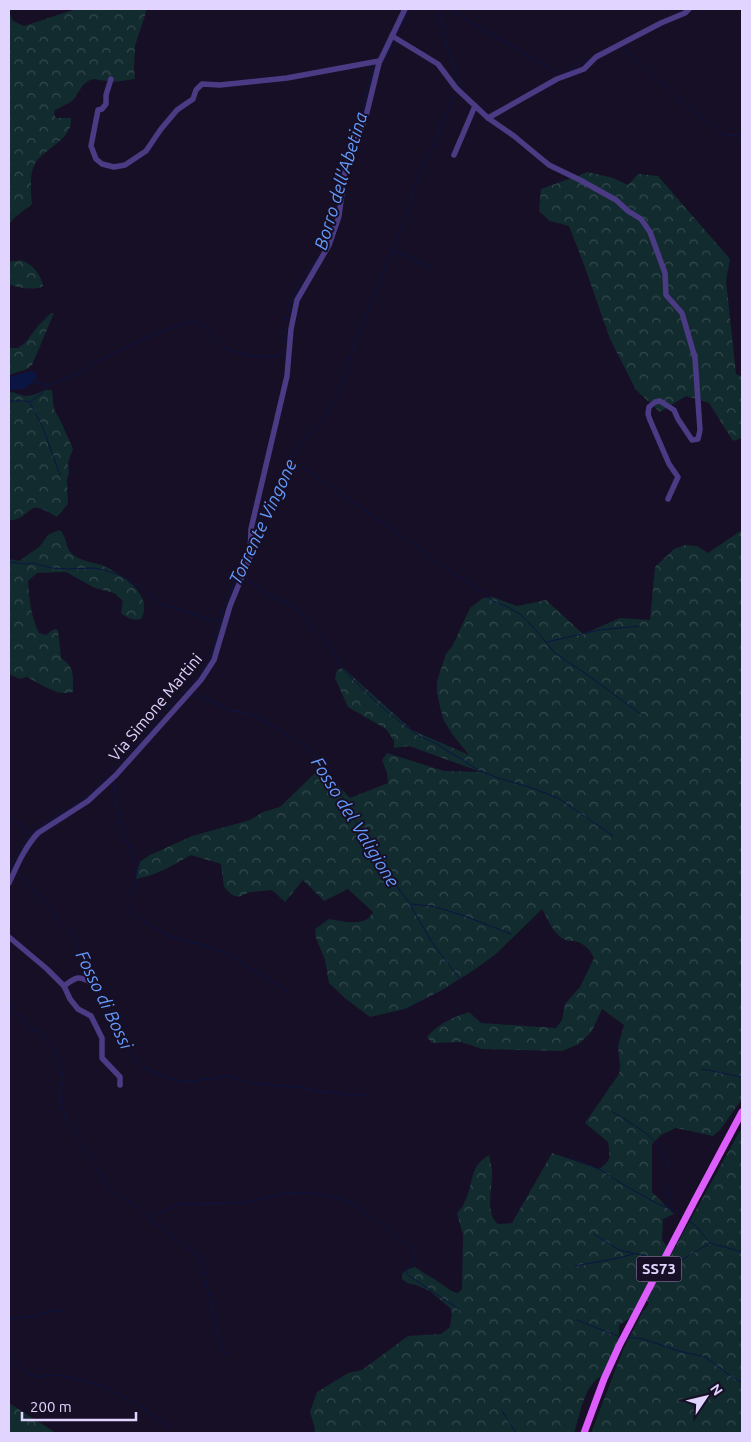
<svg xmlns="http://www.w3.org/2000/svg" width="751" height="1442" font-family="Ubuntu,sans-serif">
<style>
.forest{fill:url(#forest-crowns)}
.water{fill:#0b1543}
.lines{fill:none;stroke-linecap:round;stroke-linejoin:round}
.stream{stroke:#0b1543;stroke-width:1}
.minor{stroke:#4b3b84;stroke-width:5.5}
.major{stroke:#de5dfd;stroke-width:7}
.labels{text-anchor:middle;stroke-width:4;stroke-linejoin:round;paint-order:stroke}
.shield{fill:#170f25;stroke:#a499bd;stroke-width:1}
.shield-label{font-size:15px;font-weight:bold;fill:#e1d4fe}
.street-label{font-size:16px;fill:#e1d4fe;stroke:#170f25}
.water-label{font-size:18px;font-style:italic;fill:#649bfd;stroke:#170f25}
</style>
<defs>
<pattern id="forest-crowns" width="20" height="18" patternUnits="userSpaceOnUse" patternTransform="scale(1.25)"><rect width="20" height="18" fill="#122b2f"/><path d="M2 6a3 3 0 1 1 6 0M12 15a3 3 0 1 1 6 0" fill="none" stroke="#34494e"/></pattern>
</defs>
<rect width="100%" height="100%" fill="#170f25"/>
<g class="forest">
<path d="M 76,9 L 147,9 L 135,46 L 134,69 L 135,79 L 113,82 L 93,79 L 88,81 L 83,85 L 74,99 L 69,103 L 55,110 L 54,114 L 56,118 L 71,118 C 73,139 47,147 36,162 C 29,171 31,192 32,204 L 14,218 L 9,225 L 9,11 L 13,21 L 24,26 Z"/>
<polygon points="588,172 613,178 628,185 638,174 658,176 730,259 726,281 736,374 742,377 742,438 733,441 709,403 686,396 660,412 636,390 610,339 583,262 569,226 550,221 539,211 541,189"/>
<path d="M 20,260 C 32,263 41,274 43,286 C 35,291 17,288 9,284 L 9,262 Z"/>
<polygon points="51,313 54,313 32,365 27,369 9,375 9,348 18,348 25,343 38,326"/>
<path d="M 46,390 L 52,390 L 54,409 L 62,424 L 73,449 L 68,463 L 69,473 L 67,480 L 68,504 L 57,517 C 51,514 45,509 38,508 C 28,506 25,521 9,520 L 9,392 C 15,392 19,395 25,396 C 33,396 39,392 46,390 Z"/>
<path d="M 60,530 C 67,537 66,549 72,554 C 82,562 95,562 106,567 C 123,575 155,597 141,619 C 133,621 127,618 121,613 L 123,601 L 114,593 L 95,588 L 66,572 L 37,573 L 28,581 C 29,598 31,617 39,633 L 46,635 L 54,629 L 58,630 L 61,658 C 75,667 73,676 73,692 C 57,697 41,684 27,677 L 20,679 L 9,674 L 9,559 L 19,561 L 39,547 L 49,534 Z"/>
<path d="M 742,530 L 742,1099 L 720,1130 L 713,1136 L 676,1128 L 661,1135 L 652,1144 L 652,1192 L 674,1214 L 663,1219 L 662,1240 L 666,1245 L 667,1248 L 630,1318 L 619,1325 L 619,1341 L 602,1376 C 584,1384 580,1416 574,1433 L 314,1433 L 315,1429 L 310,1412 L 317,1392 L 348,1373 L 362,1370 L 408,1336 L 441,1334 L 450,1327 L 452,1312 L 450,1308 L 430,1291 L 416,1285 L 407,1283 L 402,1279 L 402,1274 L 406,1270 L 415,1267 C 423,1273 432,1277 440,1283 C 447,1287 450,1292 458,1293 L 462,1289 L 463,1235 L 457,1213 C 460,1210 463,1207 464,1203 C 475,1184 467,1168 489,1155 C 490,1160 491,1165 492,1170 C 493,1186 484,1213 498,1224 L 512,1223 L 552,1153 L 599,1169 C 612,1160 610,1157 608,1142 L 585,1123 L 619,1074 L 620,1067 L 618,1046 L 624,1025 L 602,1009 L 592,1031 L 579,1044 L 562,1051 L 482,1049 L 461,1042 L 432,1043 L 427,1037 C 438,1024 453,1017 469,1012 L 481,1023 L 556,1028 L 562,1020 L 565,1004 L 580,987 L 594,958 C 590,949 584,943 574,941 C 571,941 568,941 566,940 C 553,935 549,920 542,909 L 496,954 L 474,970 L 442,990 L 405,1009 L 370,1017 L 346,999 L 329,983 L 325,960 L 316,938 L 315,929 L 329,919 C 343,921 365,928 373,912 L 348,889 L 324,901 L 303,880 L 285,902 L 272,890 L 250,892 L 239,897 L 232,895 L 224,887 L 221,864 L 191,855 C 173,865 156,876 135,879 L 140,862 L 148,856 L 192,836 L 250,820 L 263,812 L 280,807 L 315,773 L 332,779 L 350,798 L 388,783 L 387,773 L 382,760 L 387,753 L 444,771 L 481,772 L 409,746 L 394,748 L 394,741 L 386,729 L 348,707 L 335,678 L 337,670 L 343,668 L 412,730 L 469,755 L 452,734 L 444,721 L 440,707 L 437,693 L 437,681 L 446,654 L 453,645 L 470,608 L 483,598 L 493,597 L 517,606 L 546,600 L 583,634 L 620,618 L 650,620 L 655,567 L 674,549 L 685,545 L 697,546 L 708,553 Z"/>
<polygon points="742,1127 742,1433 591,1433 623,1350 643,1311 646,1308 649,1303 646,1300"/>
<polygon points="9,1403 56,1433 9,1433"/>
</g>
<path class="water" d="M 31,371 L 33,371 L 37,376 C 27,390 26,389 9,390 L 9,377 Z"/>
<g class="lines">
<g class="stream">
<polyline points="439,9 447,46 460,85 460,88"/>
<polyline points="449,9 561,75 591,58"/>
<polyline points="344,10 345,9"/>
<polyline points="396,35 410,9"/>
<polyline points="622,46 683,103 724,135 742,136"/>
<polyline points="384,60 394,39"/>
<polyline points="394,250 431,268"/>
<polyline points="323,251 329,236 336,206 339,182 344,158 361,117 373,66 376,64"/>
<polyline points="32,382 49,385"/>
<path d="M 9,401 L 25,401 L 30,402 L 42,393 L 49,385 L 83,371 L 95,362 L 149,336 L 191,321 C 207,322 213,339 225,347 C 240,356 263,359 280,355 L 283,353 L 286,321 L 292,299 L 303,276 L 319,256"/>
<polyline points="30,403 43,428 60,475"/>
<polyline points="290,459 344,496 424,551 432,559 483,592 493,601 508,607 520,614 534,628 555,653 589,676 642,715"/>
<polyline points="253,536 285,467 293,453 323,417 336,397 345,376 356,340 405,220 412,199 414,186 437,136 453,96 457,91"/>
<polyline points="9,562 26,564 34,563 51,568 68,569 94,568 104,570 117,574 130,581 141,587 158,603 212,620 219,620"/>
<polyline points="244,577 268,595 286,602 299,611 314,630 331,646 340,665 350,677 386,711 419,736 437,744 449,752 462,759 476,769 498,778 532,788 558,798 613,836"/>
<polyline points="547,642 599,630 640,626"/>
<polyline points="192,693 204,699 212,701 230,711 242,712 257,717 300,742 311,752 319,767 344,799 368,845 383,867 393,880 400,891 408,901 431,941 459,978"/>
<polyline points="114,780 115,798 122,829 135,863 137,873 130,897 129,910 146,923 160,930 168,935 192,943 202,944 228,954 287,991"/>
<polyline points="9,816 32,834"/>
<path d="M 9,870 C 14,861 20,846 26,840 C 44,819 71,810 92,793 L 146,734 L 167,708 L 194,681 L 206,665 L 214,647 L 224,606 L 248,549"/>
<polyline points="17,873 22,877 74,937 88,974 95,981"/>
<polyline points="411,904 432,906 462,915 511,934"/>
<polyline points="98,987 109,1019 130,1054 140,1065 169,1079 188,1082 228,1076 257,1084 298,1087 324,1092 351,1095 366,1095"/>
<polyline points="9,1004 12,1011 23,1018 32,1029 41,1032 47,1044 56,1051 64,1080 60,1092 61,1103 66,1119 112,1190 120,1197 140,1208 151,1220 187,1248 198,1255 202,1261 211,1306 220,1343 225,1355"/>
<polyline points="702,1069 742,1077"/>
<path d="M 613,1112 C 635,1127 663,1138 669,1168 C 672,1181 664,1198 673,1209"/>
<polyline points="570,1157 599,1169 624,1185 658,1204 673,1210 684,1217"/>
<path d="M 149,1217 L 161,1213 L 180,1204 L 245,1203 L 281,1194 L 309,1193 L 340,1198 L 353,1204 L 415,1249 C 417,1259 412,1265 406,1272 L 408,1275 L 460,1310"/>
<polyline points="687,1219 696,1226 710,1243"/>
<polyline points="594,1234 619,1250 660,1259"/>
<polyline points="666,1262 675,1264 710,1243 742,1252"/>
<polyline points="575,1266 619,1258 633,1254"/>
<polyline points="9,1319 34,1316 52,1311 66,1310"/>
<polyline points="577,1320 620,1337"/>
<polyline points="627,1337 643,1339 679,1351 705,1357 727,1373 742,1383"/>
<polyline points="9,1357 27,1373 36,1377 48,1375 62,1376 90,1382 106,1388 136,1403 171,1428"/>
<polyline points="502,1411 516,1433"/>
</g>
<g class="minor">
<polyline points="392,36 438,64 456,88 488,118 514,136 549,165 580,180 616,200 628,211 641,219 650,232 665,273 666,295 682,313 695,358 700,430 698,439 692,440 678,419 674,410 660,401 655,402 649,407 648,414 650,420 669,464 678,477 668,499"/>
<polyline points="111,79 106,95 106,104 102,109 98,110 91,146 96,159 102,164 114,167 125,165 146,151 161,129 177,110 193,99 196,90 202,84 220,85 287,78 379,61"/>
<polyline points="488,118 557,79 584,69 596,57 661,23 685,13 689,9"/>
<polyline points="454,155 475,106"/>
<path d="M 9,883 C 17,866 24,848 38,833 L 88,801 L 116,775 L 201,680 L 214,660 L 230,606 L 250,557 L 251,529 L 287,376 L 291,329 L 297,300 L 329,245 L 339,216 L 345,171 L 366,116 L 379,63 L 405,9"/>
<polyline points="9,937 47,969 64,986 70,999 78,1009 91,1016 102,1038 102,1058 120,1077 120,1085"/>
<path d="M 64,986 C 82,972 80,979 98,985"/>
</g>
<polyline class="major" points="584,1433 604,1379 619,1346 695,1200 742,1112"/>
</g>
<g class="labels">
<rect class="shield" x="636.5" y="1256.5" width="45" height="25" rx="4"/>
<g class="shield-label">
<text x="659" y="1274">SS73</text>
</g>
<g class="street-label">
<text transform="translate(155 707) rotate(-50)" y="6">Via Simone Martini</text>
</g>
<g class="water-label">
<text transform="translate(341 181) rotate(-73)" y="6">Borro dell'Abetina</text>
<text transform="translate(263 522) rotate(-65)" y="6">Torrente Vingone</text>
<text transform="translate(355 822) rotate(58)" y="6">Fosso del Valigione</text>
<text transform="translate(104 1000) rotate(64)" y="6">Fosso di Bossi</text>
</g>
</g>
<rect width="751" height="1442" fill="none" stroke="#e1d4fe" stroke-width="20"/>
<g transform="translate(706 1397) rotate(55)" stroke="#170f25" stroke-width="4" paint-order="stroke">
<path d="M0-4L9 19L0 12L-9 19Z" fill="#e1d4fe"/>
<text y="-8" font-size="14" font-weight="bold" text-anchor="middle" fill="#e1d4fe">N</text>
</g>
<path d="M22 1412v8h114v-8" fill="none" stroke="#e1d4fe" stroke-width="2.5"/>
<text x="30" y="1412" font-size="15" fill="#e1d4fe" stroke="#170f25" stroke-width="4" paint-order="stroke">200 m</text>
</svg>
